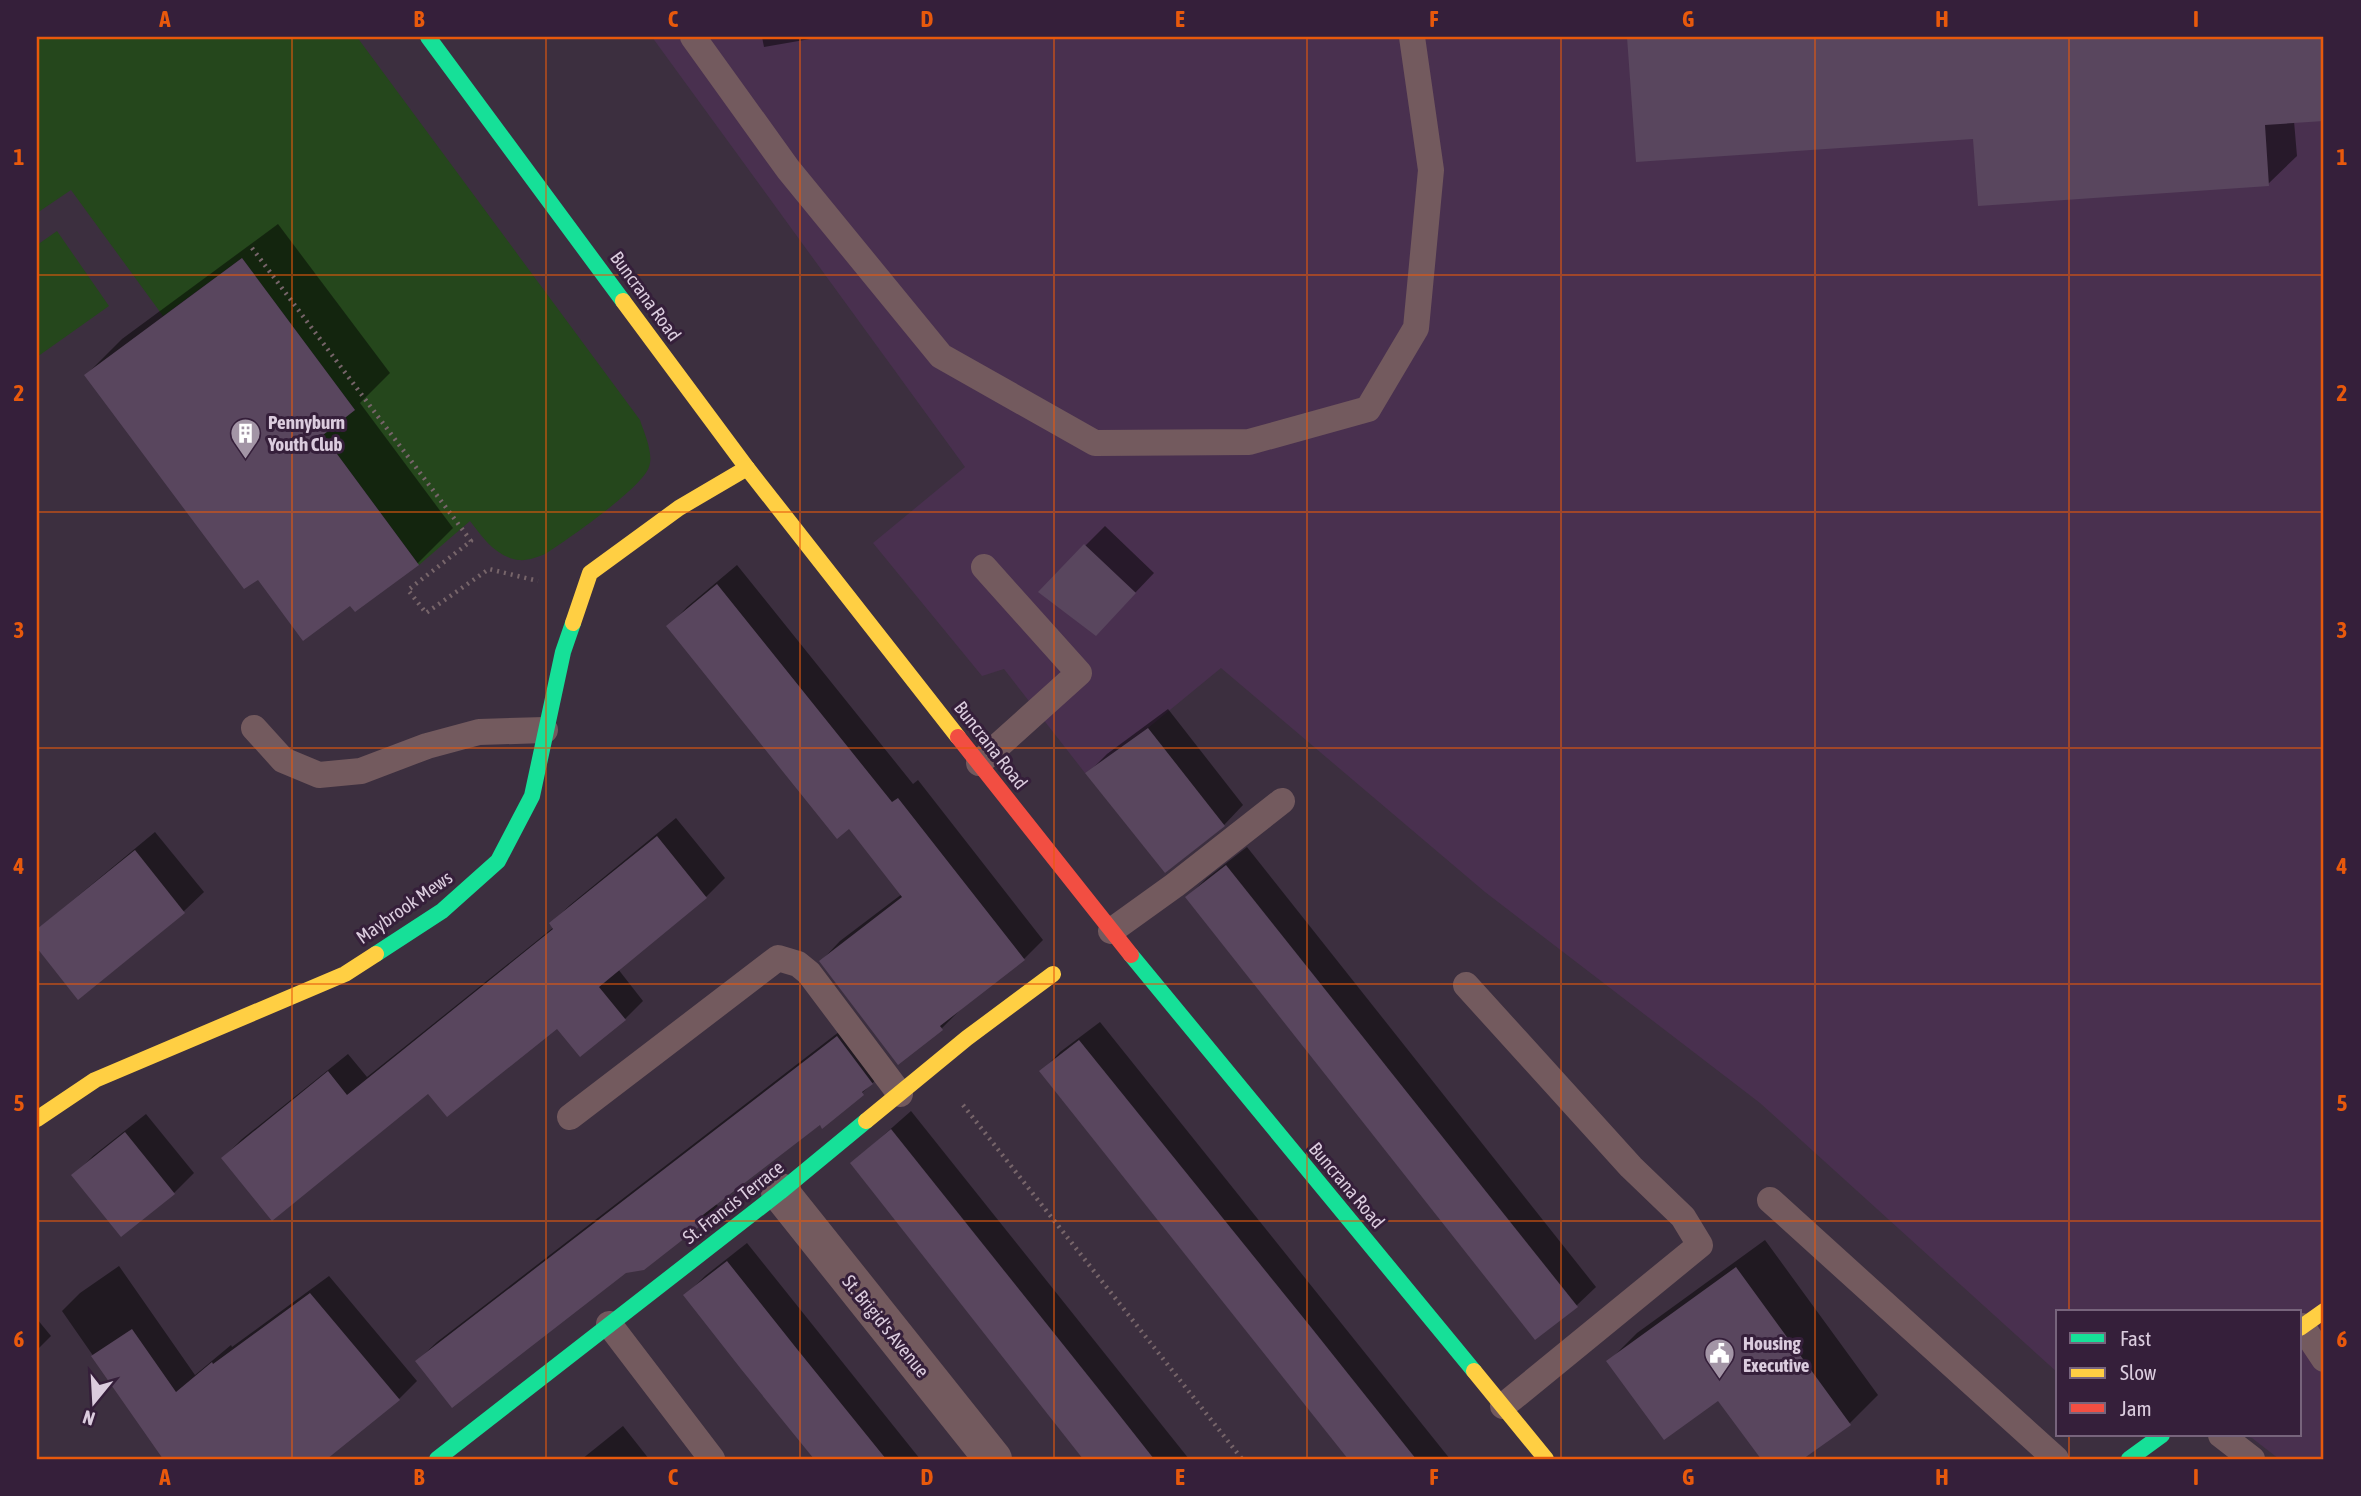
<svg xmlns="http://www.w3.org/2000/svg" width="2361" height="1496" font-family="'Asap Condensed',sans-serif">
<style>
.built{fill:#49304f}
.green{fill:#25471c}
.shadow{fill:#0007}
.building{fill:#59465e}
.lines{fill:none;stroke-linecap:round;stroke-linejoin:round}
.path{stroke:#77656a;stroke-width:4.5;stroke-dasharray:2 5;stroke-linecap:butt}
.lane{stroke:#735a5e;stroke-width:26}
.street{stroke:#735a5e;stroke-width:38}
.fast{stroke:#16e098;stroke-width:16}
.slow{stroke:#ffcf43;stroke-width:16}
.jam{stroke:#f24e42;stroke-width:16}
.grid{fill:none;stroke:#e8590c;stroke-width:2;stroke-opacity:0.55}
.labels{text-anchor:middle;stroke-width:6;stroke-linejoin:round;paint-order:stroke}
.street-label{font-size:19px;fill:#dbccde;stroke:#351f3a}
.poi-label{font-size:19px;font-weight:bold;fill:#dbccde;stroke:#351f3a;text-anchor:start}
.neatline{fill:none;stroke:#e8590c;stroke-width:2.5}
.grid-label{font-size:23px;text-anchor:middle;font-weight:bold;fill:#e8590c}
</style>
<rect width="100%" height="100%" fill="#3c2f3f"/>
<polygon class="built" points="652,37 2324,37 2324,1459 2279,1459 2252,1438 2240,1435 2300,1435 2300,1312 2058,1312 2058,1373 1760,1103 1485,892 1221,668 1148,728 1085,773 1004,669 982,676 873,543 965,467"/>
<g class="green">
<path d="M 37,37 L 357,37 L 640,420 C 644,433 654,453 649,467 C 643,487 566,541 545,554 C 539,557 526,561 519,560 C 496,557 483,538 470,521 L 419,565 L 323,435 L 355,410 L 242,258 L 163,316 L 71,190 L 37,213 Z"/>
<polygon points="57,231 109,306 37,357 37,245"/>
</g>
<g class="shadow">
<polygon points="762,37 812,37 810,39 764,47"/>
<polygon points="1629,37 2324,37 2324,119 2294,121 2297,156 2268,184 1975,137 1638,160"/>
<polygon points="278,224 390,373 360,403 453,528 417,564 350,604 258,577 86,375 122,339"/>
<polygon points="1105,526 1154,573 1115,614 1085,546"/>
<polygon points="737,565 913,784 918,780 1043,940 1024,959 961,1009 942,1028 821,961 840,941 902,894 850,826 668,627 687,607"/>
<polygon points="1168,709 1243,805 1224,825 1087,774 1107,754"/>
<polygon points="676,818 725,878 706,897 618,969 643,1001 625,1019 557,1027 429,1091 223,1158 242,1139 348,1054 367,1077 554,927 551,923 570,905"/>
<polygon points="155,832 204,892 184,911 78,997 37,946 37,930"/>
<polygon points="1247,847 1596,1287 1576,1306 1187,897 1207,878"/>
<polygon points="857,1018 882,1074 862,1093 715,1203 718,1206 698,1226 643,1269 626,1272 417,1361 437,1342"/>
<polygon points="1100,1022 1450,1459 1352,1459 1041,1072 1060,1052"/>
<polygon points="911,1111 1189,1459 1086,1459 852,1163"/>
<polygon points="146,1114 194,1173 174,1193 122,1235 74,1175 93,1156"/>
<polygon points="1765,1240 1878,1395 1850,1423 1800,1459 1763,1459 1718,1398 1608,1362 1637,1333"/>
<polygon points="747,1243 920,1459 816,1459 686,1295 705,1276"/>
<polygon points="119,1266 195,1375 231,1345 232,1347 329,1276 417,1381 399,1399 324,1459 165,1459 62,1311 80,1293"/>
<polygon points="37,1319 51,1336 37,1350"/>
<polygon points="623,1426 649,1459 582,1459"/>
</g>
<g class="building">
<polygon points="1627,37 2324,37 2324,121 2265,125 2269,186 1978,206 1973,139 1636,162"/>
<polygon points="242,258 355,410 323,435 419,565 355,612 350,606 303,641 258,580 244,589 84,375"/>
<polygon points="1084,544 1136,593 1096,636 1038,592"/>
<polygon points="717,584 892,802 898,798 1025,960 940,1026 943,1030 898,1065 819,961 902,897 849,829 837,839 666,626"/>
<polygon points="1148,728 1225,826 1165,873 1085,773"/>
<polygon points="657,836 707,898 599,987 626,1020 580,1057 557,1029 447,1117 428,1094 272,1221 221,1158 328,1071 347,1095 553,929 549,923"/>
<polygon points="135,850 185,913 78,1000 37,948 37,929"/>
<polygon points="1226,865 1578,1307 1535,1340 1185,897"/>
<polygon points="837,1036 873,1084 862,1092 864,1095 822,1129 820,1125 695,1221 699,1227 644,1270 626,1273 452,1408 415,1361"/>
<polygon points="1079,1040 1310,1326 1416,1459 1348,1459 1039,1071"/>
<polygon points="891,1129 1113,1407 1154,1459 1083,1459 850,1163"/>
<polygon points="125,1132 175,1194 121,1237 71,1175"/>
<polygon points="727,1261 797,1349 886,1459 814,1459 741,1369 683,1295"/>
<polygon points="1736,1267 1851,1425 1803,1459 1761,1459 1718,1401 1664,1440 1606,1361"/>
<polygon points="310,1293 400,1400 327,1459 163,1459 91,1356 132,1329 176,1392 212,1362 213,1364"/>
</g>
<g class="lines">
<g class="path">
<polyline points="252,248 471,541 408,590 426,613 489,569 538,581"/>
<polyline points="963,1105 1242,1459"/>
</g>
<g class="lane">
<polyline points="693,37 788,169 941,356 1095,443 1249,442 1368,409 1416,328 1431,170 1412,37"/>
<polyline points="254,728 283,760 319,775 361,771 427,746 479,732 545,730"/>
<polyline points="979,763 1079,673 984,567"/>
<polyline points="1111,931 1175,885 1282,801"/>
<polyline points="1466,985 1631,1167 1683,1217 1700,1245 1503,1406"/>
<polyline points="570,1117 778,958 798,964 809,973 900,1094"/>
<polyline points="1770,1200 2056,1459"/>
<polyline points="609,1324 712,1459"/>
<polyline points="2302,1326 2324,1359"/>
<polyline points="2221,1435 2252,1459"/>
</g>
<polyline class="street" points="780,1192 993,1459"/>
<g class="fast">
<polyline points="428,37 623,301"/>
<polyline points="376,954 442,911 498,861 532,796 563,652 573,623"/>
<polyline points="1131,955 1474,1371"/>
<polyline points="437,1459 780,1192 866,1121"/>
<polyline points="2129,1459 2162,1435"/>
</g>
<g class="slow">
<polyline points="623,301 747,468 958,737"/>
<polyline points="573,623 590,573 679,508 747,468"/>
<polyline points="37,1119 95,1080 345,974 376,954"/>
<polyline points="866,1121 967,1038 1053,974"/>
<polyline points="2300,1328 2324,1311"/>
<polyline points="1474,1371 1546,1459"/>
</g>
<polyline class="jam" points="958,737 1131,955"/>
</g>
<path class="grid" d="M 292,37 L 292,1459M 546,37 L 546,1459M 800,37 L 800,1459M 1054,37 L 1054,1459M 1307,37 L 1307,1459M 1561,37 L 1561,1459M 1815,37 L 1815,1459M 2069,37 L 2069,1312M 37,275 L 2324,275M 37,512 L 2324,512M 37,748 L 2324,748M 37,984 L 2324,984M 37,1221 L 2324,1221M 2069,1435 L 2069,1459"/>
<defs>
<symbol id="building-pin" viewBox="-11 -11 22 30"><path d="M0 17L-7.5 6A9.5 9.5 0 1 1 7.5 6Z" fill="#a395a6" stroke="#351f3a"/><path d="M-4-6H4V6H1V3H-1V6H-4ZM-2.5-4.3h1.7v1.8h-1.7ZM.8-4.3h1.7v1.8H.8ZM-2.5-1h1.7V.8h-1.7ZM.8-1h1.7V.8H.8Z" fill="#fff"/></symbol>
<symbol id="civic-pin" viewBox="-11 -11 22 30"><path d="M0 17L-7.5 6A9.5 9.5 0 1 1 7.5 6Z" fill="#a395a6" stroke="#351f3a"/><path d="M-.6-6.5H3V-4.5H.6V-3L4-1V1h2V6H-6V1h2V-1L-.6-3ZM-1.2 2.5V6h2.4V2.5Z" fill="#fff"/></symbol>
</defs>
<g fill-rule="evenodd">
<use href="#building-pin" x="228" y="416" width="35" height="47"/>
<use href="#civic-pin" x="1702" y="1336" width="35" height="47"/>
</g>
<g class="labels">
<g class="street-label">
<text transform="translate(646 296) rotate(54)" y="7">Buncrana Road</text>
<text transform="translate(991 745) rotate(52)" y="7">Buncrana Road</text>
<text transform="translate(404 907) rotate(-35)" y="7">Maybrook Mews</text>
<text transform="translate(1347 1185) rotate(50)" y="7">Buncrana Road</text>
<text transform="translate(733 1202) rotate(-38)" y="7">St. Francis Terrace</text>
<text transform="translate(886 1326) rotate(51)" y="7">St. Brigid's Avenue</text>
</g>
<g class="poi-label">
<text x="268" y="429">Pennyburn<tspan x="268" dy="22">Youth Club</tspan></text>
<text x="1743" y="1350">Housing<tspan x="1743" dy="22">Executive</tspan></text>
</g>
</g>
<rect width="2361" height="1496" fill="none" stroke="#351f3a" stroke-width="77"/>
<rect x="2056" y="1310" width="245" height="126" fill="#351f3a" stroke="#77647c" stroke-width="2"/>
<rect x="2070" y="1333" width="35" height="10" fill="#16e098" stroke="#77647c" stroke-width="2"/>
<text x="2120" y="1346" font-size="21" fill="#dbccde">Fast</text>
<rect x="2070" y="1368" width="35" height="10" fill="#ffcf43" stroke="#77647c" stroke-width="2"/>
<text x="2120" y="1380" font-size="21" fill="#dbccde">Slow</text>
<rect x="2070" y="1403" width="35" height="10" fill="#f24e42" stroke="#77647c" stroke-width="2"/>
<text x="2120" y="1416" font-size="21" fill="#dbccde">Jam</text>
<g transform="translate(94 1402) rotate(198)" stroke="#351f3a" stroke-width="5" paint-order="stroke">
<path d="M0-5L12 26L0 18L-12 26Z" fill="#dbccde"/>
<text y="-10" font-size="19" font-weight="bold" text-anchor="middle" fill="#dbccde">N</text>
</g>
<rect x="38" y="38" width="2284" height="1420" class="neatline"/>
<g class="grid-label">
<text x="165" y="27">A</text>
<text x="419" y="27">B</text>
<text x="673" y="27">C</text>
<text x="927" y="27">D</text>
<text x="1180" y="27">E</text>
<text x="1434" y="27">F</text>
<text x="1688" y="27">G</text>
<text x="1942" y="27">H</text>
<text x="2196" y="27">I</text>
<text x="19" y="165">1</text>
<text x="2342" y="165">1</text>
<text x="19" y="401">2</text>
<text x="2342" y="401">2</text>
<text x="19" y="638">3</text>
<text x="2342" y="638">3</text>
<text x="19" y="874">4</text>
<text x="2342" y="874">4</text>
<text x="19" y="1111">5</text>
<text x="2342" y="1111">5</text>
<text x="19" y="1347">6</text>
<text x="2342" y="1347">6</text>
<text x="165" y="1485">A</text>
<text x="419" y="1485">B</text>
<text x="673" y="1485">C</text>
<text x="927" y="1485">D</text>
<text x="1180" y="1485">E</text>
<text x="1434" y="1485">F</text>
<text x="1688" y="1485">G</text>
<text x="1942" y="1485">H</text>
<text x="2196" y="1485">I</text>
</g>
</svg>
